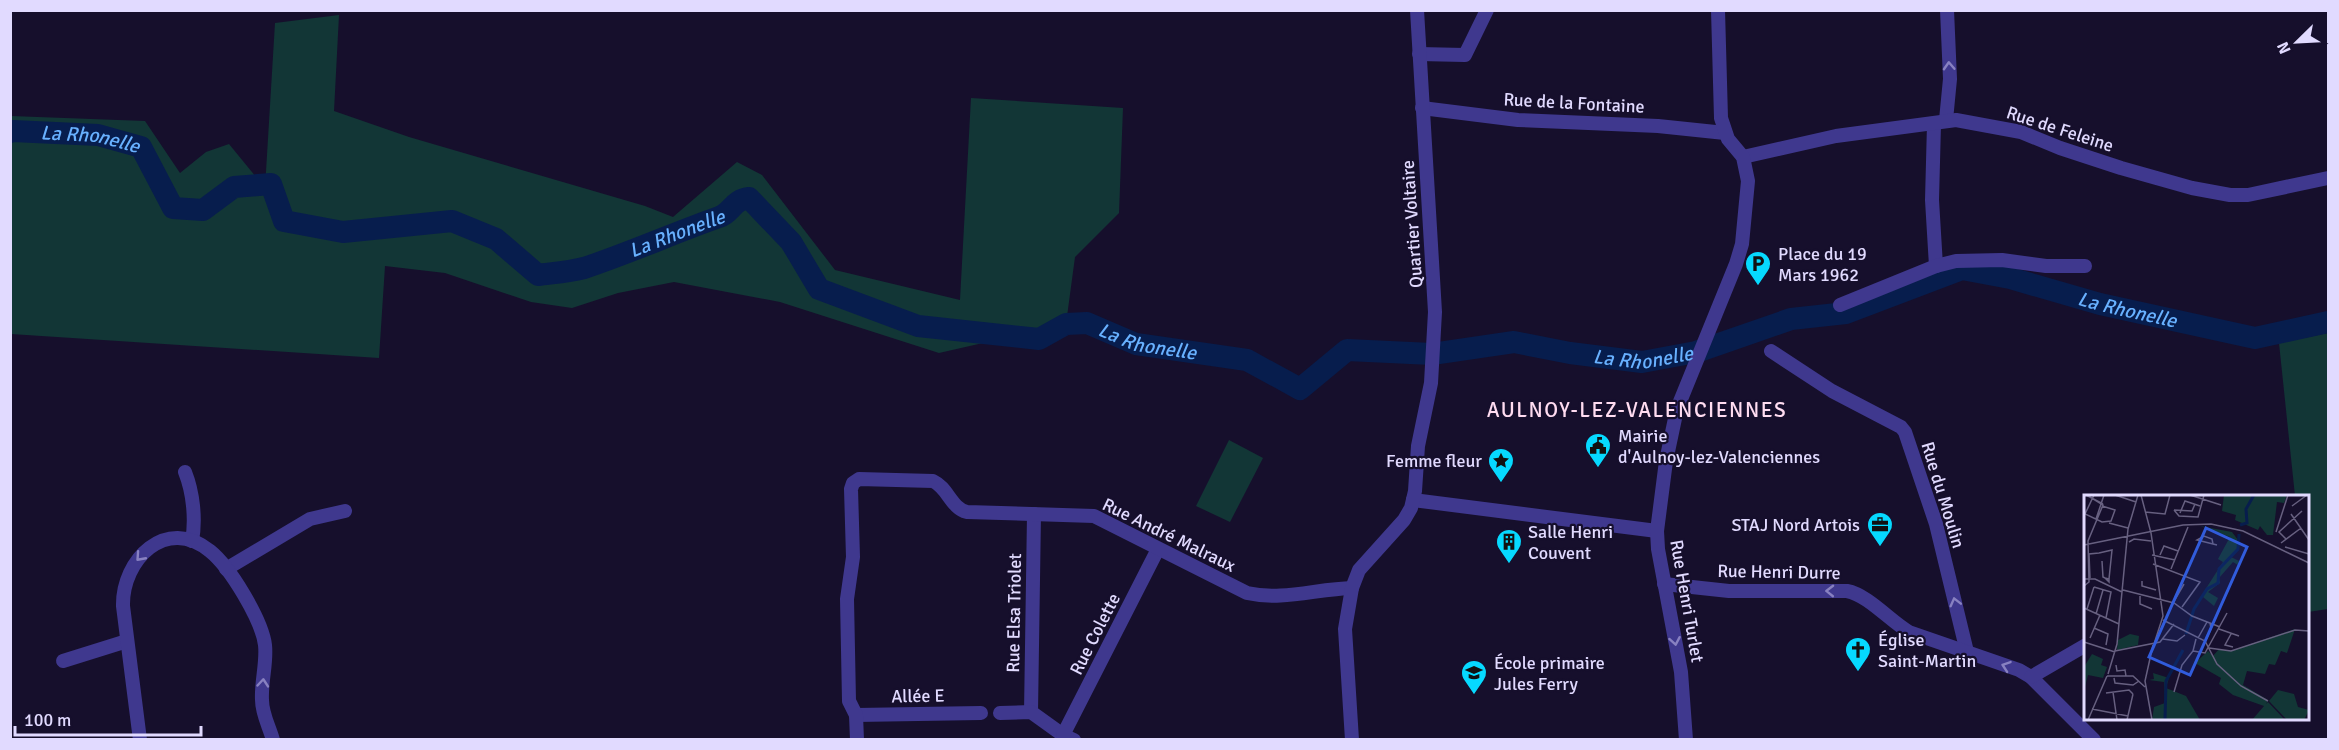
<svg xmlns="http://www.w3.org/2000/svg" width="2339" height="750" font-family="Signika,sans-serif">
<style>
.green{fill:#123636}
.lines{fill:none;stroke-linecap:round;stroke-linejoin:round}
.river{stroke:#071d4d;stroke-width:22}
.minor{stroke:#3f388e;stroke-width:14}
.oneway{stroke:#8881c1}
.labels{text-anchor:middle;stroke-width:4.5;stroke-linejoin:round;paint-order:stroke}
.street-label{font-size:18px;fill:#e1daff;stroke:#160f2c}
.poi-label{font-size:18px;fill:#e1daff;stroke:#160f2c;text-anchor:start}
.water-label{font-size:20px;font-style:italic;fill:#68b1ff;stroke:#160f2c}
.quarter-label{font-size:21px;letter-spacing:1.5px;fill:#ffdcf1;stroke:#160f2c}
.inset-river{fill:none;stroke:#071d4d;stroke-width:3}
.inset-road{fill:none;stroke:#676080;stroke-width:1.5}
.view{fill:#315cdc;fill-opacity:0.15;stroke:#315cdc;stroke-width:3}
.inset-edge{fill:none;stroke:#e1daff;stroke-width:3}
</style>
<rect width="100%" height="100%" fill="#160f2c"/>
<g class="green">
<polygon points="339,15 334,111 409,137 645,206 673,217 737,162 762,175 835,270 960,300 971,98 1123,108 1119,213 1075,257 1066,324 939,353 780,302 674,282 618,293 572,308 531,302 445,273 385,266 379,358 11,334 11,116 145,121 180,173 206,152 229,144 265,188 275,23"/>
<polygon points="2328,333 2328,609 2308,612 2308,496 2295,496 2279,343"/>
<polygon points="1229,440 1263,458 1230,522 1196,506"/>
</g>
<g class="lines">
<path class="river" id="s1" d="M 10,132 L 13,131 L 98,135 L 141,147 L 173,208 L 203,210 L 234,187 L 271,184 L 284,221 L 343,232 L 452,221 L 496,239 L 538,275 C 553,273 569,272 584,268 C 629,253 674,233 719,217 C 732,213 732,200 749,198 L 791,242 L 819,289 L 918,326 L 1039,339 L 1066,324 L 1087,323 L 1136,344 L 1247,360 L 1300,389 L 1347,350 L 1432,354 L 1514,342 L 1570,353 L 1642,362 L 1696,352 L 1791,319 L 1846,313 L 1962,269 L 2010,278 L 2100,304 L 2255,338 L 2328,322"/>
<g class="minor">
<polyline points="1419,54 1465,55 1487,10"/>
<polyline points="1422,108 1518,120 1658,126 1725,133"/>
<polyline points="1946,120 1950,79 1947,10"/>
<polyline points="1934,124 1932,200 1936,266"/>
<polyline points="1743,157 1836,136 1956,120 2021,132 2060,148 2121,168 2192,188 2230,195 2248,195 2328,178"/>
<polyline points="1840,305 1936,266 1956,261 2002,260 2046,266 2085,266"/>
<polyline points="1771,351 1832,391 1901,427 1905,432 1936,524 1967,652"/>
<path d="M 185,472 C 193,492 196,519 192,541"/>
<polyline points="1413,500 1657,531"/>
<polyline points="226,569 310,519 345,511"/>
<path d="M 1664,584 L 1729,591 L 1847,591 C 1868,595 1890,621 1909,632 L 2019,670 L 2031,677 L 2094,740"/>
<polyline points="63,661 127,641"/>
<polyline points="2031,677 2086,645"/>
<polyline points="1031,712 1034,514"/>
<polyline points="1000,713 1031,712 1063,735 1074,740"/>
<polyline points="856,715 981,713"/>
<polyline points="1063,735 1158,549"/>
<path d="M 140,740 L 123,606 C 122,560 166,515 210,551 C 230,567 262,620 265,645 C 267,663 261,681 262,700 C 262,714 269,726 273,740"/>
<path d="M 857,740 L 856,715 L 849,701 L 847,599 L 853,557 L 851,489 L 853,483 L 859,479 L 933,481 C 948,488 951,508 967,512 L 1094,516 L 1247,593 C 1282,601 1316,589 1352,588"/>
<polyline points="1352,740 1345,629 1352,588 1359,570 1404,520 1411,508 1415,491 1418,446 1431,383 1435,312 1417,10"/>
<polyline points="1686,740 1681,672 1658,549 1657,531 1666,461 1677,409 1736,264 1742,244 1748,181 1743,157 1728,139 1721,118 1718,10"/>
</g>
</g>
<defs><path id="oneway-chevron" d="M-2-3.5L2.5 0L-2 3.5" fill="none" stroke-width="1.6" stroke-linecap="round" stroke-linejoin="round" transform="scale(1.5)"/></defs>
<g class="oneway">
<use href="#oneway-chevron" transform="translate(1949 66) rotate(-93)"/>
<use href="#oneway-chevron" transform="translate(140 557) rotate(132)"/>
<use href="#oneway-chevron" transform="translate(1830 591) rotate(-179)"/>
<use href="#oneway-chevron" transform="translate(1955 602) rotate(-104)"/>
<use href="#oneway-chevron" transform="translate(1675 641) rotate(80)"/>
<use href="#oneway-chevron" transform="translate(2006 666) rotate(-161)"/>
<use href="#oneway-chevron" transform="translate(263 683) rotate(-85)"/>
</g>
<defs>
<symbol id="parking-pin" viewBox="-11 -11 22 30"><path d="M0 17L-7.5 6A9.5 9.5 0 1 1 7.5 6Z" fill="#06d9ff" stroke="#160f2c"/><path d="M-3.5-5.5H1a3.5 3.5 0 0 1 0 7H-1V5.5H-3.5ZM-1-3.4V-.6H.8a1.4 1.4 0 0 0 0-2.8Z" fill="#111"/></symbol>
<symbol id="civic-pin" viewBox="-11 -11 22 30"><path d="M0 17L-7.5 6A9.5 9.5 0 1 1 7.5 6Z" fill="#06d9ff" stroke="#160f2c"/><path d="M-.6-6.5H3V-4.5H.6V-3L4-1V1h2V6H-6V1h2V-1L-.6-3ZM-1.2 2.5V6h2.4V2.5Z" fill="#111"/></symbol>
<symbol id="sight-pin" viewBox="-11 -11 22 30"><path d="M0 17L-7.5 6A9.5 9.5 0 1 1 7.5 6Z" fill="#06d9ff" stroke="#160f2c"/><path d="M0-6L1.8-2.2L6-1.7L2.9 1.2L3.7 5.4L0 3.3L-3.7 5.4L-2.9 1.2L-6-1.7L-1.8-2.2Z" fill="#111"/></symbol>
<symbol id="office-pin" viewBox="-11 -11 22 30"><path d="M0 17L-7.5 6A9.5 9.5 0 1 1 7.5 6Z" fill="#06d9ff" stroke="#160f2c"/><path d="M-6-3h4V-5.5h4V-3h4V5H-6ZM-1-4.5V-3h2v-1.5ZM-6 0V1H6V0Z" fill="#111"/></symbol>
<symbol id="building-pin" viewBox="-11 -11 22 30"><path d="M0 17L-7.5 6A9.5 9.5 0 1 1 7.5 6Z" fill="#06d9ff" stroke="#160f2c"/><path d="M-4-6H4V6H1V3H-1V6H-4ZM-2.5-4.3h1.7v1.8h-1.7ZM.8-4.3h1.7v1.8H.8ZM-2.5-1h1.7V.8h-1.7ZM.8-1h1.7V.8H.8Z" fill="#111"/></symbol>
<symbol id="church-pin" viewBox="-11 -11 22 30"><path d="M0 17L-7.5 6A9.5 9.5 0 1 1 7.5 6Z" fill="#06d9ff" stroke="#160f2c"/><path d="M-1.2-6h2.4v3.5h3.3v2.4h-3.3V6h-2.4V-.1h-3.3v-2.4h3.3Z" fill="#111"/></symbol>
<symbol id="school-pin" viewBox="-11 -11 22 30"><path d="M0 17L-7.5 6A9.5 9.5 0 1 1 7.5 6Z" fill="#06d9ff" stroke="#160f2c"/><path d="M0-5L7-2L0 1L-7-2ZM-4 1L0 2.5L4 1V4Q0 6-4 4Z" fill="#111"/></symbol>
</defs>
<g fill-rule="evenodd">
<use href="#parking-pin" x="1743" y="249" width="30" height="40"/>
<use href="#civic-pin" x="1583" y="431" width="30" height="40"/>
<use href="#sight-pin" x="1486" y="446" width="30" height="40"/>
<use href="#office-pin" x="1865" y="510" width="30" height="40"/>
<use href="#building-pin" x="1494" y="527" width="30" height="40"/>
<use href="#church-pin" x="1843" y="635" width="30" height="40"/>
<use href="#school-pin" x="1459" y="658" width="30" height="40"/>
</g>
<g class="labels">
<g class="street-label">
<text transform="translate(1574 103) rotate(3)" y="6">Rue de la Fontaine</text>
<text transform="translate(2060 129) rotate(18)" y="6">Rue de Feleine</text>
<text transform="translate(1412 224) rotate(-94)" y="6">Quartier Voltaire</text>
<text transform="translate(1943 495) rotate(73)" y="6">Rue du Moulin</text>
<text transform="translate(1169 535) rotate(26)" y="6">Rue André Malraux</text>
<text transform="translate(1779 572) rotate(1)" y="6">Rue Henri Durre</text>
<text transform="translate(1687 601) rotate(80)" y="6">Rue Henri Turlet</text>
<text transform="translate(1014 613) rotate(-89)" y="6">Rue Elsa Triolet</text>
<text transform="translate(1095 634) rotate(-63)" y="6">Rue Colette</text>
<text transform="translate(918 696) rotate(-1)" y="6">Allée E</text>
</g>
<g class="poi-label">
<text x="1778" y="260">Place du 19<tspan x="1778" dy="21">Mars 1962</tspan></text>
<text x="1618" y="442">Mairie<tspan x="1618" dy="21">d'Aulnoy-lez-Valenciennes</tspan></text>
<text x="1482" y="467" text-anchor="end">Femme fleur</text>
<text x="1860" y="531" text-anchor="end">STAJ Nord Artois</text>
<text x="1528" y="538">Salle Henri<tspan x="1528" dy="21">Couvent</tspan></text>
<text x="1878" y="646">Église<tspan x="1878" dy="21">Saint-Martin</tspan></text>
<text x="1494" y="669">École primaire<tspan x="1494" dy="21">Jules Ferry</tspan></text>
</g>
<g class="water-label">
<text dy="7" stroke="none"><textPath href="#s1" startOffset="81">La Rhonelle</textPath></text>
<text dy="7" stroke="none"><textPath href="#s1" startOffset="765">La Rhonelle</textPath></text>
<text dy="7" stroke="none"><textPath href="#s1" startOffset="2331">La Rhonelle</textPath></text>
<text dy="7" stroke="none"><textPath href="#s1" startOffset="1305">La Rhonelle</textPath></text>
<text dy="7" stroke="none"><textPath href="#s1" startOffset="1827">La Rhonelle</textPath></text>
</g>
<g class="quarter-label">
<text x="1637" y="417">AULNOY-LEZ-VALENCIENNES</text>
</g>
</g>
<g transform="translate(2084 495)">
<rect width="225" height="225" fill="#160f2c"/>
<path d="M 140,0 L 203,0 L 200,8 L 193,7 L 189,40 L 183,40 L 176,31 L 174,35 L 151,25 L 152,20 L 138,16 ZM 116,31 L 148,37 L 157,49 L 147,62 L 155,66 L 154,70 L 149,67 L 135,83 L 136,88 L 124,97 L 134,103 L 130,111 L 119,102 L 121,95 L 139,67 L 134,64 L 146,42 ZM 211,134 L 203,158 L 197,156 L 191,170 L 185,169 L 181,179 L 163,176 L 159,190 L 184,205 L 182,209 L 184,207 L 201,225 L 168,225 L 180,211 L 149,200 L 135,189 L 137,183 L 111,168 L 124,156 L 129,161 L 135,154 L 146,156 ZM 46,139 L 55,141 L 54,150 L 33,155 L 34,145 ZM 8,159 L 19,164 L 17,170 L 23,172 L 19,183 L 4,180 L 1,192 L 0,172 ZM 69,178 L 85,183 L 82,193 L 102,201 L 116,225 L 68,225 L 70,212 L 81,208 L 80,187 L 65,185 L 70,184 ZM 194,195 L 210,199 L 214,212 L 225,215 L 220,225 L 203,225 L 185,206 Z" fill="#123636"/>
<path class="inset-river" d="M 156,30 L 163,28 L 162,14 L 170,0M 102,139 L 110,114 L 123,94 L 134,88 L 135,74 L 154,54 L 155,39M 81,225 L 82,186 L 99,155"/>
<path class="inset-road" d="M 2,0 L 19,9M 10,0 L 1,19 L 18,27 L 27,26 L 31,15 L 18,11M 31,0 L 52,7M 57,0 L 67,38 L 79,121 L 70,149M 106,0 L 137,10M 208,11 L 223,0M 90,15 L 95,21 L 114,22 L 120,0M 90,15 L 108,16 L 111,9M 61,17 L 81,19 L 86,0M 96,18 L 101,6 L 116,11M 207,19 L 225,45M 12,24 L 20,0M 25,28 L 44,33M 192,37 L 204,0M 202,44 L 195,37 L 218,16M 45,47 L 50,44 L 67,46M 197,48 L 217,33M 129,49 L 128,44 L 120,41 L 113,45 L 133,50M 0,50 L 99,30 L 127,29 L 159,36 L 225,68M 201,52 L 225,59M 15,58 L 28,55 L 25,84M 68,60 L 91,65M 76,60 L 80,51 L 94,56M 18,66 L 19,82 L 21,83 L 25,84 L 25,87 L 21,83M 69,69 L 116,87 L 98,112M 87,74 L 104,32M 6,83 L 5,59 L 15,58M 0,84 L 11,84 L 38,97M 58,86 L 58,91 L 72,95M 0,91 L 5,87 L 4,46 L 19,10 L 3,0M 10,92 L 27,97 L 22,123M 39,95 L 90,108 L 108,121 L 136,132M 56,101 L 56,109 L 68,114M 89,108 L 100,89M 0,113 L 35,129M 3,114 L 10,92M 12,119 L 19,95M 79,125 L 121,146 L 133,169 L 157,191 L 184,206M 10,133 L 24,139 L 22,150M 135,134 L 155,141M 147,139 L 141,150 L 149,152M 6,143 L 16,120M 114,143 L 123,127M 79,144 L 93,146 L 101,140M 0,147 L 31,157M 121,147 L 127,134 L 126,128M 125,153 L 147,156 L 211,135 L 225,136M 31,156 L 76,147 L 90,129M 109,156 L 121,158 L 143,118M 32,170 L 33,176 L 41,175 L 42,181M 24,179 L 33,149 L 44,34 L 54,0M 23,181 L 49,181 L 61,192M 30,183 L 31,188 L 49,190 L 55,186M 29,197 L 33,225M 90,197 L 98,170 L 109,156 L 112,144M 22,198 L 45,195 L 49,199M 8,214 L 44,221M 4,225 L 23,181M 43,225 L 49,199M 68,225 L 61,186 L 69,150"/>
<path class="view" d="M 122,33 L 163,52 L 106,180 L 65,162 Z"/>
<rect width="225" height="225" class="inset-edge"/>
</g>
<rect width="2339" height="750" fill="none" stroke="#e1daff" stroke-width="24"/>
<g transform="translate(2297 42) rotate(246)" stroke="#160f2c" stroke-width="4.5" paint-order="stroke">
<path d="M0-4.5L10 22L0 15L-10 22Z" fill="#e1daff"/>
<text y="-9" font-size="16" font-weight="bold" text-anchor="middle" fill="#e1daff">N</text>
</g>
<path d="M15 726v9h186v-9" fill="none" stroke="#e1daff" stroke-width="3"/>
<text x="24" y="726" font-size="18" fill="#e1daff" stroke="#160f2c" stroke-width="4.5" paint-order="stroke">100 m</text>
</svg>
